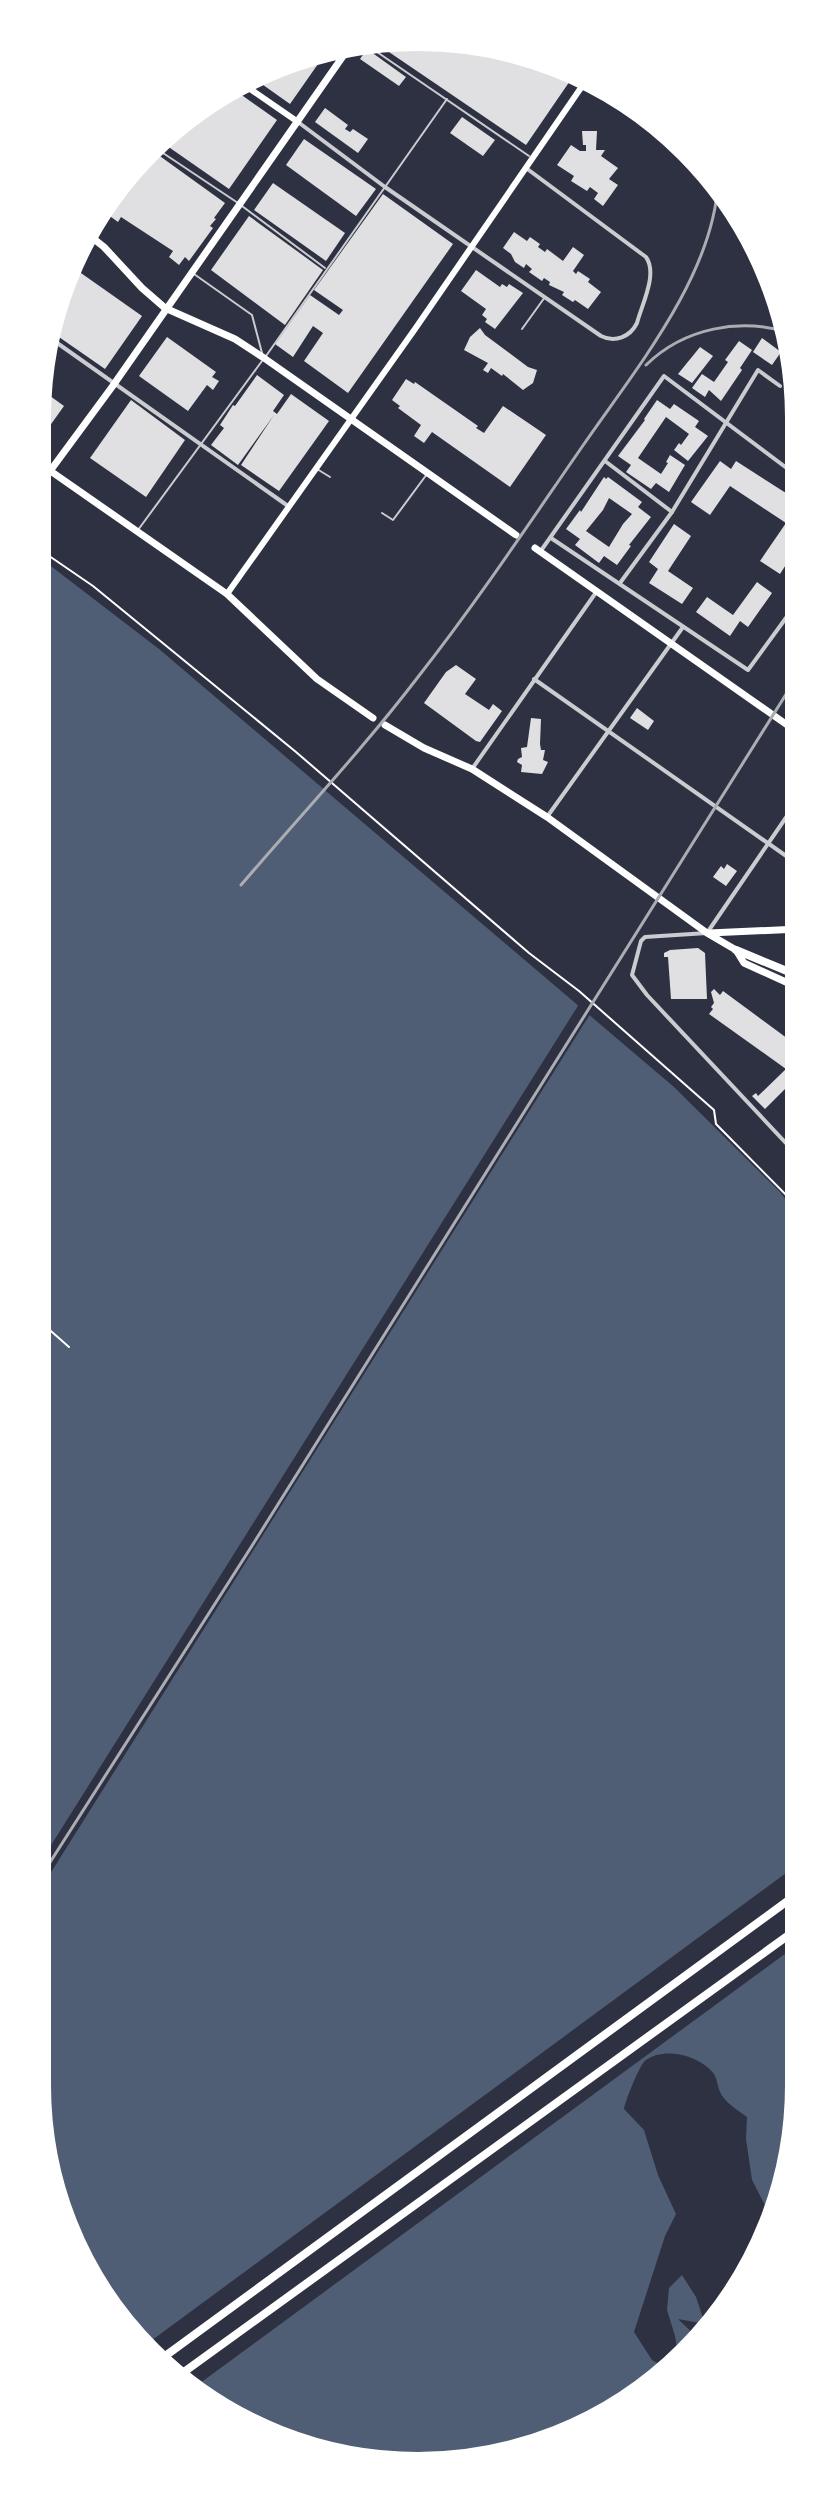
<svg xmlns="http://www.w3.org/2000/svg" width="836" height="2503" font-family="'Source Sans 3',sans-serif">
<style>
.water{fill:#4f5d75}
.pier{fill:#2d3142}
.building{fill:#e0e0e3;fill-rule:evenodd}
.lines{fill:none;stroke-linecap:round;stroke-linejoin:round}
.path{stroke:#fff;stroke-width:2}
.service{stroke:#caccd0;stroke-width:2}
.minor{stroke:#caccd0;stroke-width:4}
.secondary{stroke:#fff;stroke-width:6}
.primary{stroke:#fff;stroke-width:7}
.motorway{stroke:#fff;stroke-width:8}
.rail{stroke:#abadb3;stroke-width:3}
.rim{fill:none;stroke:#fff;stroke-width:10}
</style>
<rect width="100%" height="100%" fill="#2d3142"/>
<g class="water">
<path d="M 39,557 L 159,649 L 674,1087 L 780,1192 L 799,1217 L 796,2161 L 772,2219 L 752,2180 L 746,2139 L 747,2117 C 739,2111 729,2105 723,2097 C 718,2091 718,2081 714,2074 C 701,2056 665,2046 646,2060 C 640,2063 625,2102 624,2109 L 644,2130 L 658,2175 L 676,2214 L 665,2236 L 634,2332 L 652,2360 L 669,2370 L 633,2406 L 517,2458 L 368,2468 L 247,2431 L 128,2340 L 61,2232 L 32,2085 Z"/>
<polygon points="682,2275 696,2297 705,2324 678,2319 699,2339 679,2360 675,2336 667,2310 669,2288"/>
</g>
<g class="pier">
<polygon points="581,1001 592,1011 33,1901 33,1874"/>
<polygon points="797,1865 797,1945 192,2389 140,2349"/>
</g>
<g class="building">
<polygon points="393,39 494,40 543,58 572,78 526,145 386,50"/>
<polygon points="332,44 290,104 252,77"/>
<polygon points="367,49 406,77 399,86 360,59"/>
<polygon points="229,86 277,120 229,189 160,141 204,97"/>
<polygon points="325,108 348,125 345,129 350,132 353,129 368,139 358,153 315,122"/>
<polygon points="462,117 495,140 483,156 450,133"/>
<polygon points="582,131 597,131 596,150 605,150 601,156 618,168 609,179 618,185 603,206 594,199 598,193 590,187 587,191 571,181 574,176 557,165 571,145 580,151 586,151 586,145 583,145"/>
<polygon points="304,139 376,189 356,216 286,165"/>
<polygon points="157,154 225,203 214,218 216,219 210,226 213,228 189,261 185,257 179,265 169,257 173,251 121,217 118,222 107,214 139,166 146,170"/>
<polygon points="273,183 345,233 326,261 254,210"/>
<polygon points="383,194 453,244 348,393 304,361 323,333 313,326 293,357 275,344 310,295 339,315 343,310 314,290"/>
<polygon points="249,216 323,270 285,325 211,270"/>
<polygon points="514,232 527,241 530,237 540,244 538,247 545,252 547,249 563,261 573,247 584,255 573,271 576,274 578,271 590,279 588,282 601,292 588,309 575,300 573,302 562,295 564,292 549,285 550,282 544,278 542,281 529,272 532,269 526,264 524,268 515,262 511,254 503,248"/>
<polygon points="71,266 142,316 105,369 46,328"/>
<polygon points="476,270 500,287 502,284 507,287 509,284 523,293 495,329 485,322 487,319 482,315 486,309 461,291"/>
<polygon points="480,328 485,335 528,367 537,370 533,383 523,390 503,374 502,376 491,368 488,373 483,370 488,363 464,350 470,337"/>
<polygon points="167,337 216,372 212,377 219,381 213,390 207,385 188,411 139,376"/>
<polygon points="762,338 781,352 772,365 753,352"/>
<polygon points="739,341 752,350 740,368 742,370 721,401 709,390 705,397 692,388 702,374 714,382 728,362 725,360"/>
<polygon points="700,347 713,356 692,383 678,374"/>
<polygon points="257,375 284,395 273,411 277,414 291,394 329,421 279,491 241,465 274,415 238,465 211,445 224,428 220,425 231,408 233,405 235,406"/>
<polygon points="406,379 414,384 415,382 478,426 476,428 484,433 503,406 546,435 510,487 432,432 424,443 414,436 421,425 398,408 400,406 392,400"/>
<polygon points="39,388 64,406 49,427 39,420"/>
<polygon points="131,400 185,440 146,497 90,458"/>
<polygon points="657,400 670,409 674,404 699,421 695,427 708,436 688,461 674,450 679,443 681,445 689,434 666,417 638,458 661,474 668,463 666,462 670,455 685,465 669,492 656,483 651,489 626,472 631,465 618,456 645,420 644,419"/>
<polygon points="720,461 731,469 736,461 800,502 800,520 797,525 800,527 800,543 780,574 760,561 786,523 730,486 710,515 691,502"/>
<path d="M 604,477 L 606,479 L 608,477 L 642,502 L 638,507 L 651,517 L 629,545 L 631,546 L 617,565 L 604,556 L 599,563 L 575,545 L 580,539 L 566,529 L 580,510 L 581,512 ZM 609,498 L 632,514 L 623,524 L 609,547 L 586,531 L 603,510 Z"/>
<polygon points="674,524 691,536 668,571 693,588 682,604 649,583 658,569 649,562"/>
<polygon points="757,582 772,593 748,627 740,621 730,636 696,612 707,597 733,615"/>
<polygon points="456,665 476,679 465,694 489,710 493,704 502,711 480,742 476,741 424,703 446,672"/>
<polygon points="637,708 654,721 648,730 630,718"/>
<polygon points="531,718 541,719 540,744 541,750 545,750 543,760 548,762 542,774 521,772 522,765 517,762 518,759 522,757 521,748 527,747"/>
<polygon points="727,864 737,871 726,886 713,877 721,866 724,869"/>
<polygon points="698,948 705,953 707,999 671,999 668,957 664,957 664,953 670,950"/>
<polygon points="714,989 720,995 723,991 799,1047 799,1075 765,1109 752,1096 756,1093 758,1096 786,1069 709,1014 713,1009 711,1007 714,1003 711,992"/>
</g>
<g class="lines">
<g class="path">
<polyline points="39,549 93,586 296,752 529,953 579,991 714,1110 716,1124 799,1208"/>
<polyline points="35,1317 69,1347"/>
</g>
<g class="service">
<polyline points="358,39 529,156"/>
<polyline points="154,147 238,203 325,268"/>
<polyline points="194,274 252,315 262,353"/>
<polyline points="522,329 545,297"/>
<polyline points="266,356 447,99"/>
<polyline points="317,469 330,477"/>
<polyline points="382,513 393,520 427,474"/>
<polyline points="138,530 262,361"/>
</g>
<g class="minor">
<path d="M 298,122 L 385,187 L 601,336 C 615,343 630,337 637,323 C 642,304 658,274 646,257 L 526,168"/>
<polyline points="87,232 132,169"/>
<polyline points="43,333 288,506"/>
<polyline points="605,461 672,512"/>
<polyline points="551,538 748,670 791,611 791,591 800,574"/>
<polyline points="540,552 664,376 800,478"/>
<polyline points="620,583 672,512 758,370 780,386"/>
<polyline points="534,679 799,865"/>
<polyline points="472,769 597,591"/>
<polyline points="547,817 683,627"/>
<polyline points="799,1157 647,995 632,975 641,941 645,937 707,933 800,797"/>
</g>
<g class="secondary">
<polyline points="575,70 663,123"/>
<polyline points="240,82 298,122"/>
<polyline points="227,594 415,329 587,79"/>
</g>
<g class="primary">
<polyline points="85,232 104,247 142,288 165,308 235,339 264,358 516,535"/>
<polyline points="39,463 227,594 317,679 373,718"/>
<polyline points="39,486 112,387 355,39"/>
<polyline points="535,548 800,734"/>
<polyline points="385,725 424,748 472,769 547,817 707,933 736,950 744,963 799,988"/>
<polyline points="709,933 799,929"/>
</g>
<g class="motorway">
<polyline points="736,950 799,976"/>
<polyline points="157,2362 797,1894"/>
<polyline points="177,2377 797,1929"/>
</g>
<g class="rail">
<path d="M 646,365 C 684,328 740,317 790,333"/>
<path d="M 241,885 C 300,816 363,749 418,677 C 477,602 530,522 584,444 C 635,370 713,276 718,183"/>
<polyline points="33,1889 255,1541 800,672"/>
</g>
</g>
<path d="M0 0H836V2503H0ZM418 46H418A372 372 0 0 1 790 418V2085A372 372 0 0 1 418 2457H418A372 372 0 0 1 46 2085V418A372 372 0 0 1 418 46Z" fill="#fff" fill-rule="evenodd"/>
<path class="rim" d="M418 46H418A372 372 0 0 1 790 418V2085A372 372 0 0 1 418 2457H418A372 372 0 0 1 46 2085V418A372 372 0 0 1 418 46Z"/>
</svg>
